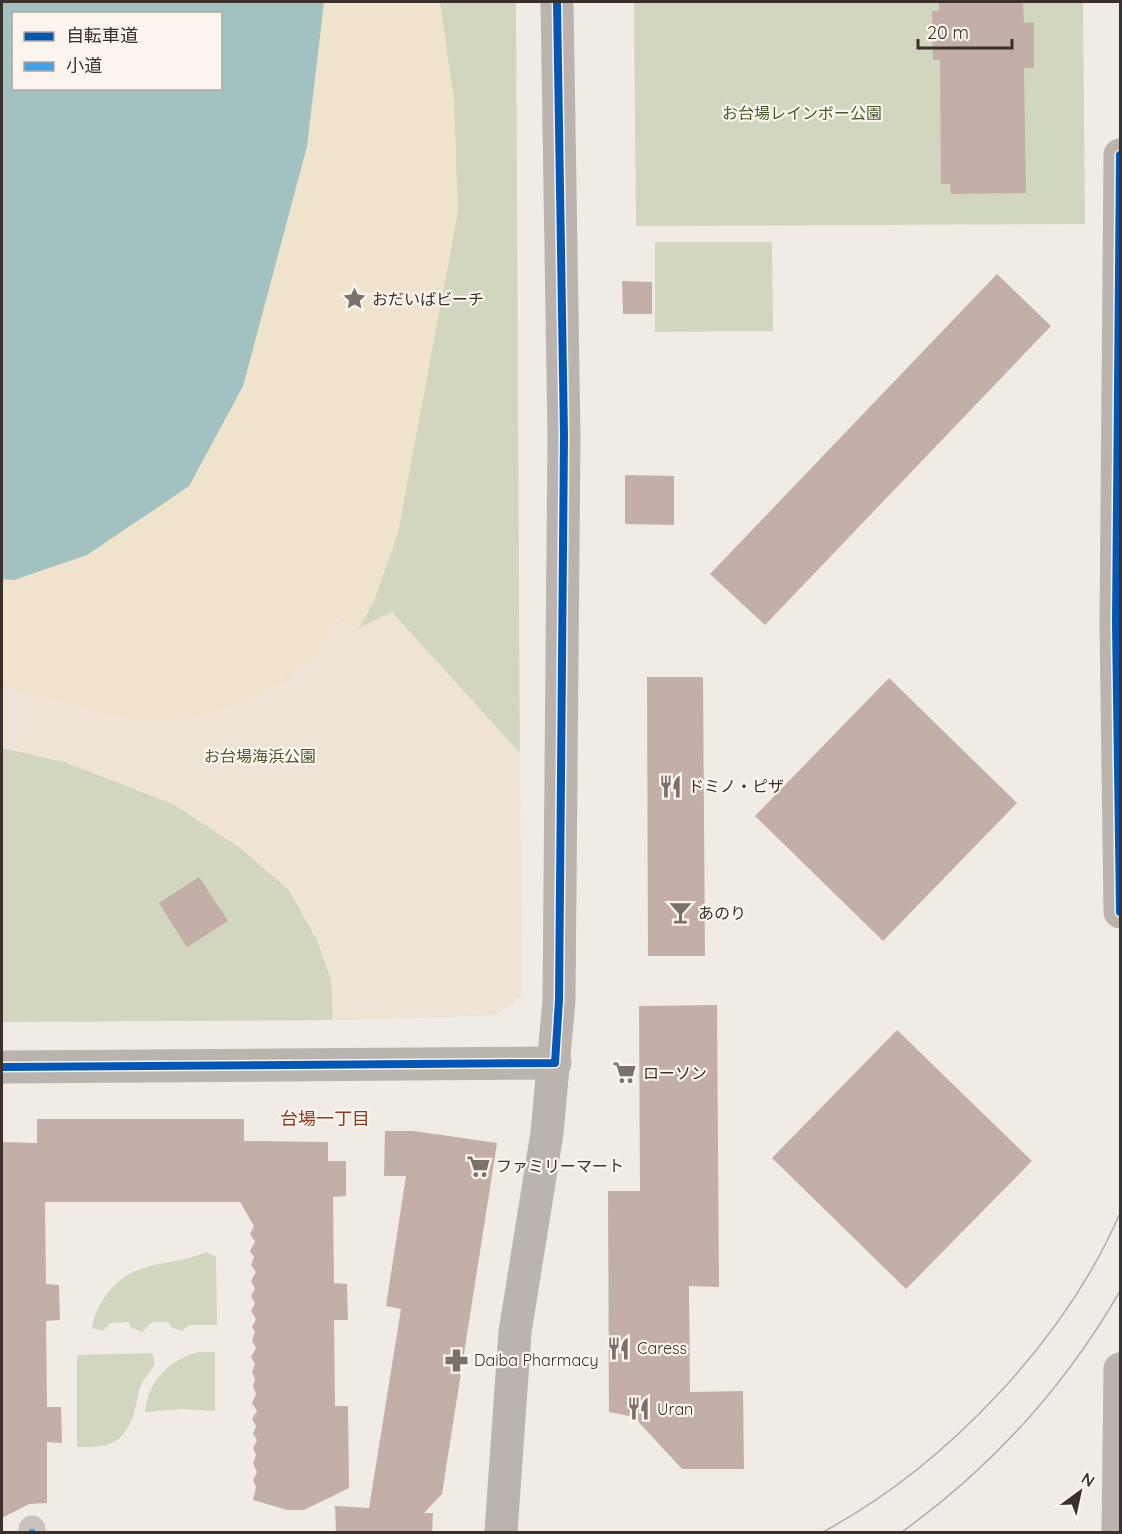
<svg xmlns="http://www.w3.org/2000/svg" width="1122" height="1534" font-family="Quicksand,'Noto Sans JP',sans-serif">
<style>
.green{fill:#d1d6bf}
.sand{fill:#efe3cc}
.plaza{fill:#eee3d5}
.water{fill:#a1c2c1;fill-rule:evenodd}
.building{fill:#c3afa7}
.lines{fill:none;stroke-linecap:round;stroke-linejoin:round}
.street{stroke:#c9c3be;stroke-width:27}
.secondary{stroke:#bab3ae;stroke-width:33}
.tram{stroke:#b1aca8;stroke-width:1.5}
.quiet{stroke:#3fa3eb;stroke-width:6;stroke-dasharray:12 6;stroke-linecap:butt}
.cycleway-casing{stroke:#fbf5ee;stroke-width:11}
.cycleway{stroke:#0057b8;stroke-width:8}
.labels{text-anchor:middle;stroke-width:4.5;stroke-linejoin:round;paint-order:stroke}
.park-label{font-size:16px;fill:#4a5a2e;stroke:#fbf5ee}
.poi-label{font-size:16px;fill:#3b302b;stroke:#fbf5ee;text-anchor:start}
.neighbourhood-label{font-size:18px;fill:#8c3b22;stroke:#fbf5ee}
</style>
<rect width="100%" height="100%" fill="#f0ebe5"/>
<g class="green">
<polygon points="324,2 516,2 521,996 496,1015 333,1020 2,1022 2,579 14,580 307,146"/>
<polygon points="634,2 1083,2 1085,224 636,226"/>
<polygon points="655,242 772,242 773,331 655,332"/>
<path d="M 206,1252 L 216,1257 L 217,1325 L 189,1325 L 182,1331 L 171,1327 L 168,1322 L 152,1322 L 142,1332 L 131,1328 L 129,1322 L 111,1323 L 103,1331 L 92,1328 C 94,1314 99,1305 107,1294 C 134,1258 168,1268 206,1252 Z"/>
<path d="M 199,1352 L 215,1352 L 215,1411 L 182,1409 L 145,1412 C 148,1381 170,1359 199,1352 Z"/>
<path d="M 152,1353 C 159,1368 147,1372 141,1385 C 137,1394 137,1404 134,1413 C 123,1446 108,1447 77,1447 L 77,1355 Z"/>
</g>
<path class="sand" d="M 324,2 L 440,2 L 454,100 L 458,212 L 398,533 L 374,601 L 359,628 L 336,617 C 330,629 324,643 316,653 C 277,696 209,722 152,721 C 101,720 50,697 2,685 L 2,579 L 14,580 L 149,514 L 189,486 L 243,386 L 307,146 Z"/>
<polygon class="plaza" points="392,612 520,753 521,996 496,1015 333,1020 331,980 317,940 288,889 240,848 173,804 64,762 2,748 2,685 106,714 152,721 193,717 243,702 287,679 317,652 336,617 359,628"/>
<path class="water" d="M 2,2 L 324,2 L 307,146 L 243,386 L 189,486 L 87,555 L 14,580 L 2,579 ZM 14,14 L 220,14 L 220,88 L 14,88 Z"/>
<g class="building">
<polygon points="939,2 1023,2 1024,23 1034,22 1034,68 1024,68 1026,193 951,194 950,184 941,184 940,60 933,60 932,11 939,11"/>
<polygon points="997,274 1051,326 765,625 710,574"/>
<polygon points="622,281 652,282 652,314 623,314"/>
<polygon points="625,475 674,476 674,525 625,524"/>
<polygon points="647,677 703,677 705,956 648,956"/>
<polygon points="889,678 1017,803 883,941 755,816"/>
<polygon points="199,877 228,921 187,947 159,903"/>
<polygon points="717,1005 719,1287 689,1286 690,1392 743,1391 744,1469 682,1469 634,1417 609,1412 608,1191 640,1191 639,1006"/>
<polygon points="897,1030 1032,1161 906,1289 772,1158"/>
<polygon points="37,1119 244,1119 244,1141 328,1142 328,1161 346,1161 346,1196 333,1197 334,1283 347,1284 348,1320 334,1320 335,1406 348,1406 349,1488 304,1510 287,1510 253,1500 256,1487 253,1480 257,1472 253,1463 256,1455 253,1448 257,1440 253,1434 256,1426 252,1419 257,1411 252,1403 256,1394 253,1386 255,1379 252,1372 255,1364 251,1357 256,1348 252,1341 255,1332 252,1327 256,1319 251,1311 255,1303 251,1296 255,1289 251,1281 256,1272 251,1265 254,1257 250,1251 255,1242 250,1234 254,1226 240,1202 45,1202 46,1284 59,1285 60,1320 46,1321 47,1407 61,1407 62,1443 47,1442 47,1503 29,1504 2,1518 2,1142 37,1143"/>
<polygon points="385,1131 414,1131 497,1143 442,1494 424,1513 433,1513 432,1533 336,1533 335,1506 369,1508 401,1309 386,1306 406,1176 384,1176"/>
</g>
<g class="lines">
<polyline class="street" points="32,1529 32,1532"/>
<g class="secondary">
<polyline points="1120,155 1116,623 1120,912"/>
<polyline points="2,1067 555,1063"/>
<polyline points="501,1532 515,1332 547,1133 559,1000 564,436 557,2"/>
<polyline points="1118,1532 1120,1369"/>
</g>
<g class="tram">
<path d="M 823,1532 C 945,1466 1065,1341 1120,1213"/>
<path d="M 902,1532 C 992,1467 1064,1388 1120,1291"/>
</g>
<polyline class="quiet" points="32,1529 32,1532"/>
<defs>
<g id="cycleway">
<polyline points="1120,155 1116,623 1120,912"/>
<polyline points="2,1067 555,1063 559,1000 564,436 557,2"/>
</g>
</defs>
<use href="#cycleway" class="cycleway-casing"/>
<use href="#cycleway" class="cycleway"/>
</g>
<defs>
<symbol id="sight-bare" viewBox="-9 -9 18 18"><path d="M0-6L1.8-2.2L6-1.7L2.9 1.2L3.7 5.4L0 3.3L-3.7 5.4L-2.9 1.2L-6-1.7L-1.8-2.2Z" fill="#7a716c" stroke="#fbf5ee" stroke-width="2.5" paint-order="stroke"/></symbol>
<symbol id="restaurant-bare" viewBox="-9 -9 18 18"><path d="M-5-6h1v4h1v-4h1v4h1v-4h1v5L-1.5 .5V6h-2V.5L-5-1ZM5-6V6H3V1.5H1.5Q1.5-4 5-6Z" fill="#7a716c" stroke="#fbf5ee" stroke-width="2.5" paint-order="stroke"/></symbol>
<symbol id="bar-bare" viewBox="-9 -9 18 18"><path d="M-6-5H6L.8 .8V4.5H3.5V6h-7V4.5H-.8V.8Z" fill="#7a716c" stroke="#fbf5ee" stroke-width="2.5" paint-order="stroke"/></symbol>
<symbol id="supermarket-bare" viewBox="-9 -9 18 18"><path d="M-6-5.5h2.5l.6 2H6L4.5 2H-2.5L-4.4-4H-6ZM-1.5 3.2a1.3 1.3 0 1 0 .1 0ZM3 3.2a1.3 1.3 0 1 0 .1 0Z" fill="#7a716c" stroke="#fbf5ee" stroke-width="2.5" paint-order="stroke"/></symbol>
<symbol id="pharmacy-bare" viewBox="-9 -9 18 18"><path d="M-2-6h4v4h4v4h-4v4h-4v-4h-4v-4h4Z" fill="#7a716c" stroke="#fbf5ee" stroke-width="2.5" paint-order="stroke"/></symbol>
</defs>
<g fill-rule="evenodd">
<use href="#sight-bare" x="338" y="282" width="33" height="33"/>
<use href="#restaurant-bare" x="654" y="770" width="33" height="33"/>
<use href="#bar-bare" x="664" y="896" width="33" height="33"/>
<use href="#supermarket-bare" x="608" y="1056" width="33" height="33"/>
<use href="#supermarket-bare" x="462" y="1150" width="33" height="33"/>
<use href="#restaurant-bare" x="602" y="1332" width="33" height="33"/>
<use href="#pharmacy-bare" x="440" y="1344" width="33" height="33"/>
<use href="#restaurant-bare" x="622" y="1392" width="33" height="33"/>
</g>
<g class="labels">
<g class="park-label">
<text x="802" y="119">お台場レインボー公園</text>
<text x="260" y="762">お台場海浜公園</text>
</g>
<g class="poi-label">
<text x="372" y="305">おだいばビーチ</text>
<text x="688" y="792">ドミノ・ピザ</text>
<text x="698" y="919">あのり</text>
<text x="643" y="1079">ローソン</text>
<text x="496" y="1172">ファミリーマート</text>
<text x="637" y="1354">Caress</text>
<text x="474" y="1366">Daiba Pharmacy</text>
<text x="657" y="1415">Uran</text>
</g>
<g class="neighbourhood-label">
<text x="325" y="1125">台場一丁目</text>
</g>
</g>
<rect width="1122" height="1534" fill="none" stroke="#3b302b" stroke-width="6"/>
<rect x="12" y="12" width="210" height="78" fill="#fbf5ee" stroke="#aea6a0" stroke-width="1.5"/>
<rect x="24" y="32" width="30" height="9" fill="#0057b8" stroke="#aea6a0" stroke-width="1.5"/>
<text x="66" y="42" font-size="18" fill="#3b302b">自転車道</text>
<rect x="24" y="62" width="30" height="9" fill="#3fa3eb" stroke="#aea6a0" stroke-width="1.5"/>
<text x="66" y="72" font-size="18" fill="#3b302b">小道</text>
<g transform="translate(1080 1492) rotate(33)" stroke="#fbf5ee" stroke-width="4.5" paint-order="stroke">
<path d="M0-4.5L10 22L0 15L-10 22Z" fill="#3b302b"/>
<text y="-9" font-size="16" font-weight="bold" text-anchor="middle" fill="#3b302b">N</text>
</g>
<path d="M918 39v9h94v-9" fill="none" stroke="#3b302b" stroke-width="3"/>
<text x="927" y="39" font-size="18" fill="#3b302b" stroke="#fbf5ee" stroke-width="4.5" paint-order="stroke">20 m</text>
</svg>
